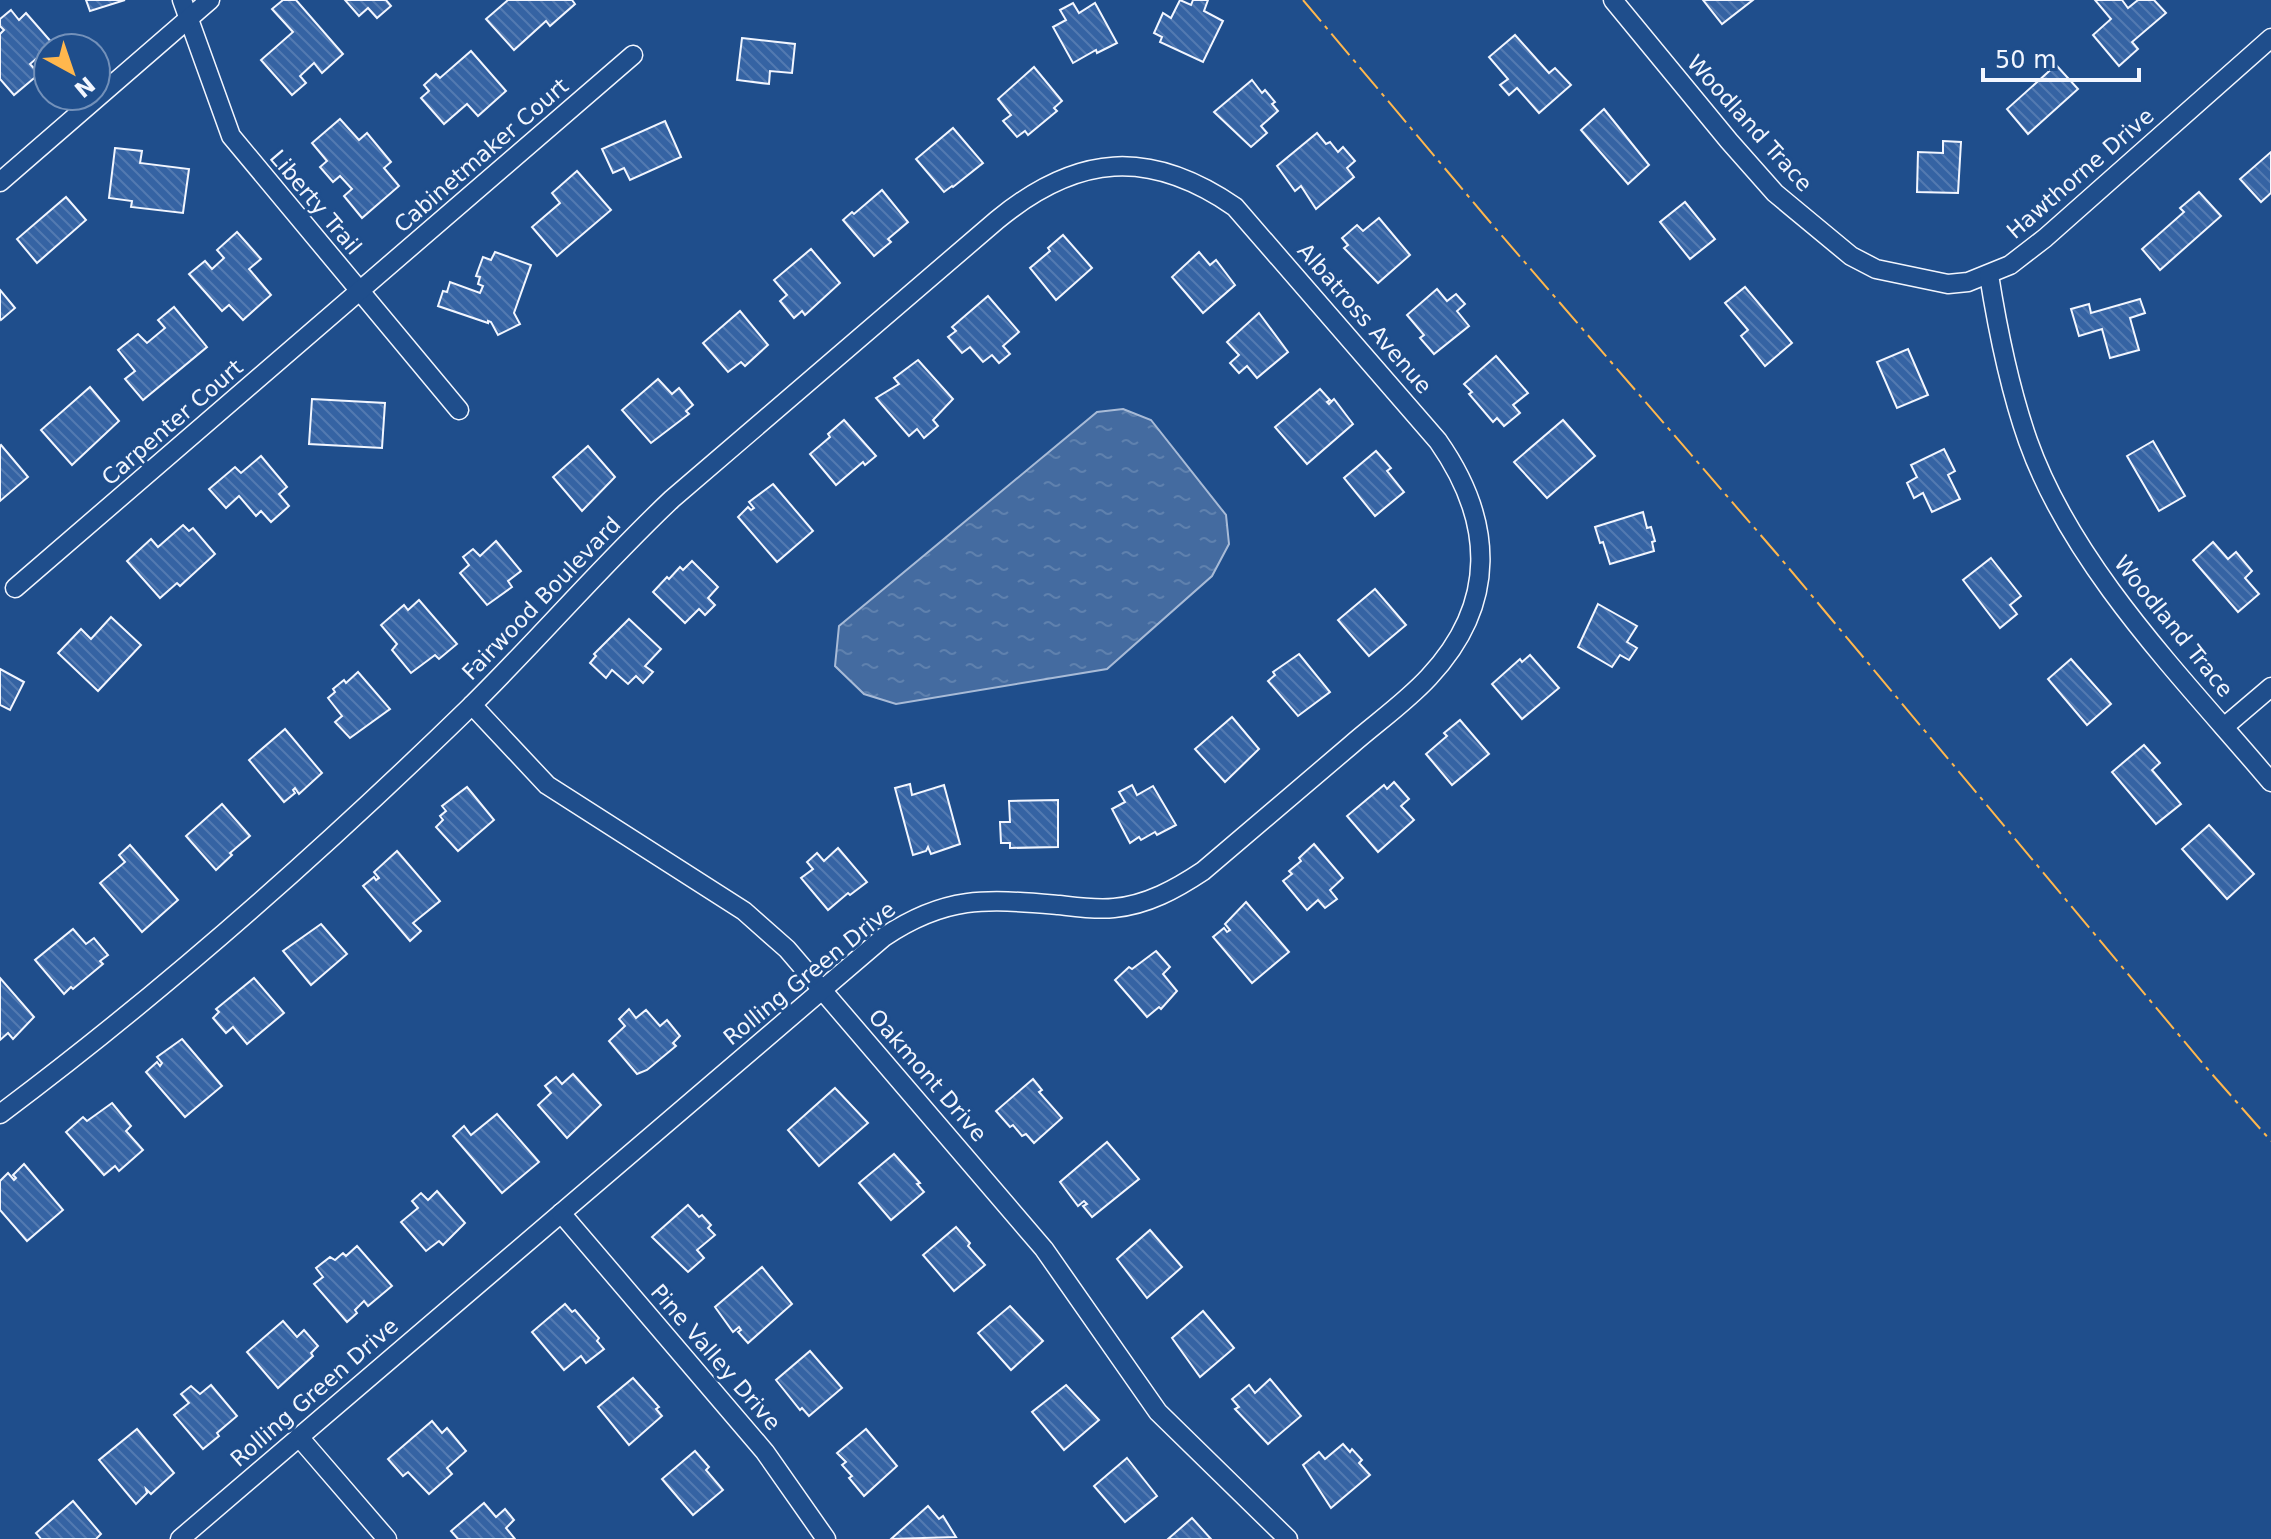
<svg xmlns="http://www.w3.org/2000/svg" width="2271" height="1539" font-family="'DejaVu Sans',sans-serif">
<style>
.water{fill:url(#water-ripples);stroke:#a8bbd7;stroke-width:2}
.building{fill:url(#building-back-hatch);stroke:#f2f6ff;stroke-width:2}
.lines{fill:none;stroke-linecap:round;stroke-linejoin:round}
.street-casing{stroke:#f2f6ff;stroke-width:21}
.street{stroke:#1f4e8c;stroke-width:18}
.power{stroke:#ffb74d;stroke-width:2;stroke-dasharray:28 6 4 6;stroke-linecap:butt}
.labels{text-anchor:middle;stroke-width:6;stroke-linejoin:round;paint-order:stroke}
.street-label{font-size:22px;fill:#f2f6ff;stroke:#1f4e8c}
</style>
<defs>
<pattern id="water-ripples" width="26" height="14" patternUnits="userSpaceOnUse" patternTransform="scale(2)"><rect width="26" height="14" fill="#446ba0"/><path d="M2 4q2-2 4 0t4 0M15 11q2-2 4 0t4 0" fill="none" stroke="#5f81ae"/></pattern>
<pattern id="building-back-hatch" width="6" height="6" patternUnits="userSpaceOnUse" patternTransform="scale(2)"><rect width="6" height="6" fill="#3563a3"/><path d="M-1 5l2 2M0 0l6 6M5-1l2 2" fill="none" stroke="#537ab1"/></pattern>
</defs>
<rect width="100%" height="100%" fill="#1f4e8c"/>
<polygon class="water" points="1123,409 1151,420 1226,515 1229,544 1212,576 1107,669 896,704 864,694 835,666 839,626 1097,412"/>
<g class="building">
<polygon points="86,0 125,0 90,11"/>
<polygon points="283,0 296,0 343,54 322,73 314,63 300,76 306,83 292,95 261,60 293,32 272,9"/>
<polygon points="345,0 386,0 391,6 377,18 368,8 359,16"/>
<polygon points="508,0 572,0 575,4 550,26 546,21 514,50 486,19"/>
<polygon points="1180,0 1191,5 1193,0 1208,0 1204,11 1223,21 1203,62 1160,42 1162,37 1154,33 1163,13 1171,18"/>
<polygon points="1703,0 1753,0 1722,24"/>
<polygon points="2095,0 2122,0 2128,8 2138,0 2154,0 2166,13 2132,42 2138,49 2119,66 2093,35 2111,19"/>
<polygon points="1073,3 1079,13 1095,3 1117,43 1097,53 1096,50 1073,63 1053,27 1066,20 1060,10"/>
<polygon points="11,10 19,20 26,13 53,44 30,64 39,74 14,95 0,79 0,34 4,30 0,26 0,19"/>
<polygon points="1515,35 1549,73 1555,68 1571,85 1539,113 1517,88 1509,95 1500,85 1508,79 1489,57"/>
<polygon points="742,38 795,44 792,73 770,71 769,84 737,80"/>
<polygon points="471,51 506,91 478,116 467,104 444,124 421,98 429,91 424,85 436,74 440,78"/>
<polygon points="2056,65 2078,89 2028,134 2007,109"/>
<polygon points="1034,67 1062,101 1054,108 1057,111 1028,135 1025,131 1017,137 1003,121 1011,115 998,99"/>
<polygon points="1252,80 1262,93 1265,90 1275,102 1272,104 1278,111 1261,126 1267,133 1251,147 1214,112"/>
<polygon points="1604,109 1649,165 1628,184 1581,130"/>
<polygon points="340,119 359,140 367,133 391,162 384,168 399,186 362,218 344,196 352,189 340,176 333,182 320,167 327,161 312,143"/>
<polygon points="665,121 681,157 630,180 624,168 613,173 602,149"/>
<polygon points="953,128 983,163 953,187 952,186 944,192 916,159"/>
<polygon points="1317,133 1326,144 1330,142 1338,152 1343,147 1355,161 1347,168 1354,177 1316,209 1301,186 1295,191 1277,166"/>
<polygon points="1943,141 1961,142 1958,193 1917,192 1918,152 1943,153"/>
<polygon points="115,148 142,151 140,163 189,169 183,213 131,207 132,201 109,198"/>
<polygon points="2271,152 2271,193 2261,202 2240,179"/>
<polygon points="577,171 611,210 557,256 532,227 560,203 552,193"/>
<polygon points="882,190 908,222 888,239 891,242 874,256 843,220 852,212 854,214"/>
<polygon points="2199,192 2221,216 2160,270 2142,249 2184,212 2180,208"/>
<polygon points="66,197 86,220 37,263 17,239"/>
<polygon points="1685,202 1715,239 1690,259 1660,222"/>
<polygon points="1379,218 1410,255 1378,283 1344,248 1348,245 1342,238 1357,225 1363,231"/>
<polygon points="237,232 261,259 249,269 271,295 243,320 229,305 222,311 189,274 205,261 212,269 224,258 217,250"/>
<polygon points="1063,235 1092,268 1056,300 1030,268 1050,251 1048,248"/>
<polygon points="811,249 840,283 805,315 802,311 794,318 780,301 787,295 774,280"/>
<polygon points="495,252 531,265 514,313 520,324 498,335 491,322 488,321 488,323 438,306 443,291 447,292 450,282 480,293 483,286 478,284 480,277 476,276 483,257 491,260"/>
<polygon points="1199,252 1210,265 1216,260 1235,285 1203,313 1172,277"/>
<polygon points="1745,287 1792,343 1765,366 1741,336 1748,330 1725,303"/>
<polygon points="1437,289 1447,301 1456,294 1465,304 1457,311 1469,326 1434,354 1420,338 1424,335 1407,315"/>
<polygon points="0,290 15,308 1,320 0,318"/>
<polygon points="988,296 1019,332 1003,346 1010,354 999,363 992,355 983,362 970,347 962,353 948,337 956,331 952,327"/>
<polygon points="2140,299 2145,313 2130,318 2139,350 2110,358 2102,329 2079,336 2071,309 2089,304 2091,313"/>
<polygon points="174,307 207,347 143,400 125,379 135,371 118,350 138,334 147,343 165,328 158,320"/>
<polygon points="740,311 768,345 745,366 741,362 728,372 703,343"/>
<polygon points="1259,313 1288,352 1257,378 1247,366 1239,373 1230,363 1239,355 1227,342"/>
<polygon points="1908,349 1928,395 1897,408 1877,362"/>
<polygon points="1496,356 1528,393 1513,405 1520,413 1504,426 1497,418 1493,422 1469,394 1472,392 1464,384"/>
<polygon points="918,360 953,399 933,420 938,426 924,438 917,429 909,436 876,398 899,384 894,378"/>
<polygon points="658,379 672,394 679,388 693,405 686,411 689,414 651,443 622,410"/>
<polygon points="90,387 119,421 72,465 41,430"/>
<polygon points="1320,389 1330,400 1327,402 1329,404 1334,399 1353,424 1307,464 1275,427"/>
<polygon points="312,399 385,403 382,448 309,444"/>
<polygon points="844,420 876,456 865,465 863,462 836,485 810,454 830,437 828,434"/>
<polygon points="1563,420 1595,456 1547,498 1514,462"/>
<polygon points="2153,441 2185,496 2159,511 2127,456"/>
<polygon points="1,445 28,477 0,501 0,446"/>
<polygon points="588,446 615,477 582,511 553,477"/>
<polygon points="1944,449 1955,471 1948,475 1960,499 1932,512 1923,493 1914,498 1907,483 1917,477 1911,465"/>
<polygon points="1376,451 1391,468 1387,471 1404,492 1375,516 1344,478"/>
<polygon points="261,456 287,487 279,494 289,506 271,522 261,511 256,516 239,496 226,508 209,489 235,467 241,473"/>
<polygon points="773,484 813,531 777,562 738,517 748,507 751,510 754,508 749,502"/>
<polygon points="1643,512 1647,528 1651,527 1655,541 1652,542 1654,551 1610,564 1603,542 1600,543 1595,527"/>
<polygon points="183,525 189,531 193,528 215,554 180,586 177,583 160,598 127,561 151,539 158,547"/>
<polygon points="496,541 521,571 508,581 512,587 487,605 460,573 469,565 463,557 473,549 480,556"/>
<polygon points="2213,542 2228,559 2236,552 2252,571 2245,578 2259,594 2238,612 2193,560"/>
<polygon points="1991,558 2021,596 2010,605 2017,614 2000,628 1963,580"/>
<polygon points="692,561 718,587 708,598 715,605 705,615 699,609 685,623 653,592 667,577 669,579 680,567 683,570"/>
<polygon points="1375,589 1406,625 1369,656 1338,620"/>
<polygon points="419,600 457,644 439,659 435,655 411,673 392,650 397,644 381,625 404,605 408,610"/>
<polygon points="1598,604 1637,626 1627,642 1637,648 1629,660 1620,655 1612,667 1578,647"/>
<polygon points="111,617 141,645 98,691 58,653 81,629 91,639"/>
<polygon points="629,619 661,649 645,666 653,672 643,683 636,676 628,684 612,670 606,678 590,663 596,656 594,654"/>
<polygon points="1299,654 1330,692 1298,716 1268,681 1275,675 1273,672"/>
<polygon points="1530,655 1559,688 1522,719 1492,684 1520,659 1522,662"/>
<polygon points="2071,659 2111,704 2087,725 2048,679"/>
<polygon points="0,669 24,682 10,710 0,705"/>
<polygon points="358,672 390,709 350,738 335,722 342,716 328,698 335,692 333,689 344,680 346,683"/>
<polygon points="1232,717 1259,749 1225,782 1195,749"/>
<polygon points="1460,720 1489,754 1452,785 1426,754 1447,736 1444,733"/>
<polygon points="285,729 322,773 299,794 295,788 293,790 295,793 284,802 249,760"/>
<polygon points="2144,745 2160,763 2152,770 2181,804 2156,824 2112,772"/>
<polygon points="1394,782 1409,799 1401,806 1414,820 1378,852 1347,816 1384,785 1387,789"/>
<polygon points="910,784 912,795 944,785 960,844 931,854 928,847 926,851 913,855 895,788"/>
<polygon points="1132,785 1137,795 1153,786 1176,825 1157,835 1155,832 1141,840 1139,837 1130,843 1112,809 1125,802 1119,792"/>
<polygon points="467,787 494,820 458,851 436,827 443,820 440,816 446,811 442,806"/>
<polygon points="1058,800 1058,847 1010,848 1010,843 1001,843 1000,822 1010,822 1009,801"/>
<polygon points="222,804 250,836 230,853 232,855 216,870 186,836"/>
<polygon points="2209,825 2254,874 2227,899 2182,849"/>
<polygon points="1314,844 1343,878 1330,890 1337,899 1325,908 1318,900 1307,910 1283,881 1292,874 1289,871 1301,861 1299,858"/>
<polygon points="130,845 178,900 142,932 100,883 125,862 119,855"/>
<polygon points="838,848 867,882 850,895 848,893 828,910 801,878 813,869 807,862 817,853 824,861"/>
<polygon points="397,851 440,901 413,923 421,931 410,941 363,886 374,877 376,880 379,878 374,872"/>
<polygon points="1246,902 1289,952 1252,983 1213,937 1224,928 1227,932 1230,930 1225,924"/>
<polygon points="321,924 347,954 311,985 283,951"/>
<polygon points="73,929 86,944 94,938 108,955 100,961 103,964 73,989 71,987 64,994 35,960"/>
<polygon points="1156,951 1170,967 1163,974 1177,991 1161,1009 1159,1007 1147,1017 1115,980 1129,967 1132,969"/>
<polygon points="0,978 34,1017 13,1039 8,1033 0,1040"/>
<polygon points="254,978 284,1013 247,1044 233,1027 226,1033 213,1018 219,1012 216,1009"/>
<polygon points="629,1009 636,1018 646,1010 660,1026 667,1020 680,1036 673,1043 676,1046 647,1070 637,1074 609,1041 625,1026 619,1019"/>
<polygon points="182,1039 222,1086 185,1117 146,1072 157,1062 160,1066 162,1063 157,1057"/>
<polygon points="573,1074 601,1105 567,1138 538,1105 551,1093 545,1086 556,1077 562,1084"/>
<polygon points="1033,1079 1042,1090 1039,1092 1062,1118 1034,1143 1026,1134 1022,1136 1013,1125 1010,1127 996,1111"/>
<polygon points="835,1088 868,1123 819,1166 788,1130"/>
<polygon points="112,1103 131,1126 126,1131 143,1150 119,1171 115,1166 104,1175 66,1132 83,1117 87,1121"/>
<polygon points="497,1114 539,1162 502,1193 453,1136 464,1126 471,1135"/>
<polygon points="1107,1142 1139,1179 1092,1217 1083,1206 1087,1204 1084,1201 1078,1206 1060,1182"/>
<polygon points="894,1154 920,1183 917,1184 924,1192 891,1220 859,1183"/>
<polygon points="24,1164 63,1210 27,1241 0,1210 0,1181 8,1173 14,1180 16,1178 13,1175"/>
<polygon points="437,1191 465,1223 443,1245 439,1241 426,1251 401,1222 418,1208 412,1201 421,1193 428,1200"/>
<polygon points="688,1205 699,1217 702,1215 711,1225 708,1228 715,1235 697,1250 704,1258 688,1272 652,1237"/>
<polygon points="956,1227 970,1243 968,1246 985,1265 954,1291 923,1255"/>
<polygon points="1150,1230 1182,1267 1147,1298 1117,1259"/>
<polygon points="357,1246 392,1286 368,1306 364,1301 355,1310 357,1313 347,1322 314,1284 323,1277 316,1268 330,1257 335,1260 343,1253 346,1256"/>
<polygon points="762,1267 792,1304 748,1343 738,1332 741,1330 739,1327 733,1332 715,1307"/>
<polygon points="565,1304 572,1312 575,1310 599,1338 597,1341 604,1349 586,1363 581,1356 564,1370 532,1332"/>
<polygon points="1010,1306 1043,1341 1011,1370 978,1333"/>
<polygon points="1203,1311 1234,1348 1200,1377 1172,1338"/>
<polygon points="283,1321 297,1337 304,1330 318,1346 311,1353 313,1356 278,1388 247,1352"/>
<polygon points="810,1351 842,1388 809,1416 802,1408 800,1410 776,1380"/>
<polygon points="633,1378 659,1407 656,1409 662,1416 629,1445 598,1407"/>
<polygon points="1270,1379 1301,1416 1268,1444 1235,1409 1239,1407 1232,1399 1249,1385 1255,1393"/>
<polygon points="211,1385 237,1416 217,1433 219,1436 203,1449 174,1415 189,1403 181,1394 191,1386 200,1394"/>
<polygon points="1066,1385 1099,1420 1064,1450 1032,1412"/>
<polygon points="432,1421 442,1433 447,1428 466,1451 447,1468 452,1474 429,1494 408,1472 403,1476 388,1459"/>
<polygon points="137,1429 174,1473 151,1494 146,1489 147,1493 136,1504 99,1460"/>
<polygon points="866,1429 897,1466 864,1496 849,1478 852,1476 842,1465 846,1462 837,1453"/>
<polygon points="1343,1444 1350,1452 1352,1449 1362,1460 1359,1463 1370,1475 1331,1508 1303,1465 1319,1452 1325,1459"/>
<polygon points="695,1451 709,1467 706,1470 723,1490 693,1515 662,1479"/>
<polygon points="1127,1458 1157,1496 1125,1522 1094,1486"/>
<polygon points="73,1501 101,1534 96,1539 41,1539 36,1533"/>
<polygon points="484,1503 496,1517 505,1509 514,1520 506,1528 515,1539 458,1539 451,1531"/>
<polygon points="928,1506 939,1519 943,1516 956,1537 891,1539"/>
<polygon points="1192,1518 1211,1539 1168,1539"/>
</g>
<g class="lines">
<defs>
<g id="street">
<polyline points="182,0 231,136 459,410"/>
<polyline points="1613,0 1729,141 1775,193 1851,256 1876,269 1948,284 1968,282 2010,265 2045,238 2271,38"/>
<polyline points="0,182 210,0"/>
<path d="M 1989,275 C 1998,332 2009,387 2028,441 C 2073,568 2185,680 2271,782"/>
<polyline points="15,588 633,55"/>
<polyline points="472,705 547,785 744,911 787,949 1044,1249 1158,1412 1288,1539"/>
<polyline points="2224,727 2271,687"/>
<path d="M 0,1114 C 166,990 322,851 470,707 C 539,639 602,565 672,499 L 997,220 C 1077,154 1149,148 1235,207 L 1438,441 C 1494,521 1498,603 1429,677 C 1406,702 1376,723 1351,745 C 1301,787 1252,829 1203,871 C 1176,889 1147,905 1114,908 C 1096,910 1076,907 1059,905 C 986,899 947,895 884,937 L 180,1539"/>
<polyline points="561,1213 765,1452 826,1539"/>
<polyline points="299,1437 387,1539"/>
</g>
</defs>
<use href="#street" class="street-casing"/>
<use href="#street" class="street"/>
<polyline class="power" points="1303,0 1490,222 1777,554 2204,1065 2271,1141"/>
</g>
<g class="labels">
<g class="street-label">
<text transform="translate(1750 123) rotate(48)" y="8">Woodland Trace</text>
<text transform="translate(481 155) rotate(-41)" y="8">Cabinetmaker Court</text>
<text transform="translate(2080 173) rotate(-41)" y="8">Hawthorne Drive</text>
<text transform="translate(316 202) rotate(50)" y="8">Liberty Trail</text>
<text transform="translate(1365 318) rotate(49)" y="8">Albatross Avenue</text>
<text transform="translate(172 422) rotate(-41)" y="8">Carpenter Court</text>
<text transform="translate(541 598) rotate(-46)" y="8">Fairwood Boulevard</text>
<text transform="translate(2174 626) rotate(51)" y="8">Woodland Trace</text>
<text transform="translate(809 973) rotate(-39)" y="8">Rolling Green Drive</text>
<text transform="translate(928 1075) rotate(49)" y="8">Oakmont Drive</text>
<text transform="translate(716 1357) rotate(49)" y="8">Pine Valley Drive</text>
<text transform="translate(314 1392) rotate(-41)" y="8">Rolling Green Drive</text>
</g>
</g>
<g transform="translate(72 72) rotate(140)"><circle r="38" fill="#1f4e8c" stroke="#7391ba" stroke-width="2"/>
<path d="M0-6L14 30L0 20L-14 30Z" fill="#ffb74d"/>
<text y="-12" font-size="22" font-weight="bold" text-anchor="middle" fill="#f2f6ff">N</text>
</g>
<path d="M1983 68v12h156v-12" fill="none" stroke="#f2f6ff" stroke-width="4"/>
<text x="1995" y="68" font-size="24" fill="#f2f6ff" stroke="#1f4e8c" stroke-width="6" paint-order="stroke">50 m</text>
</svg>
